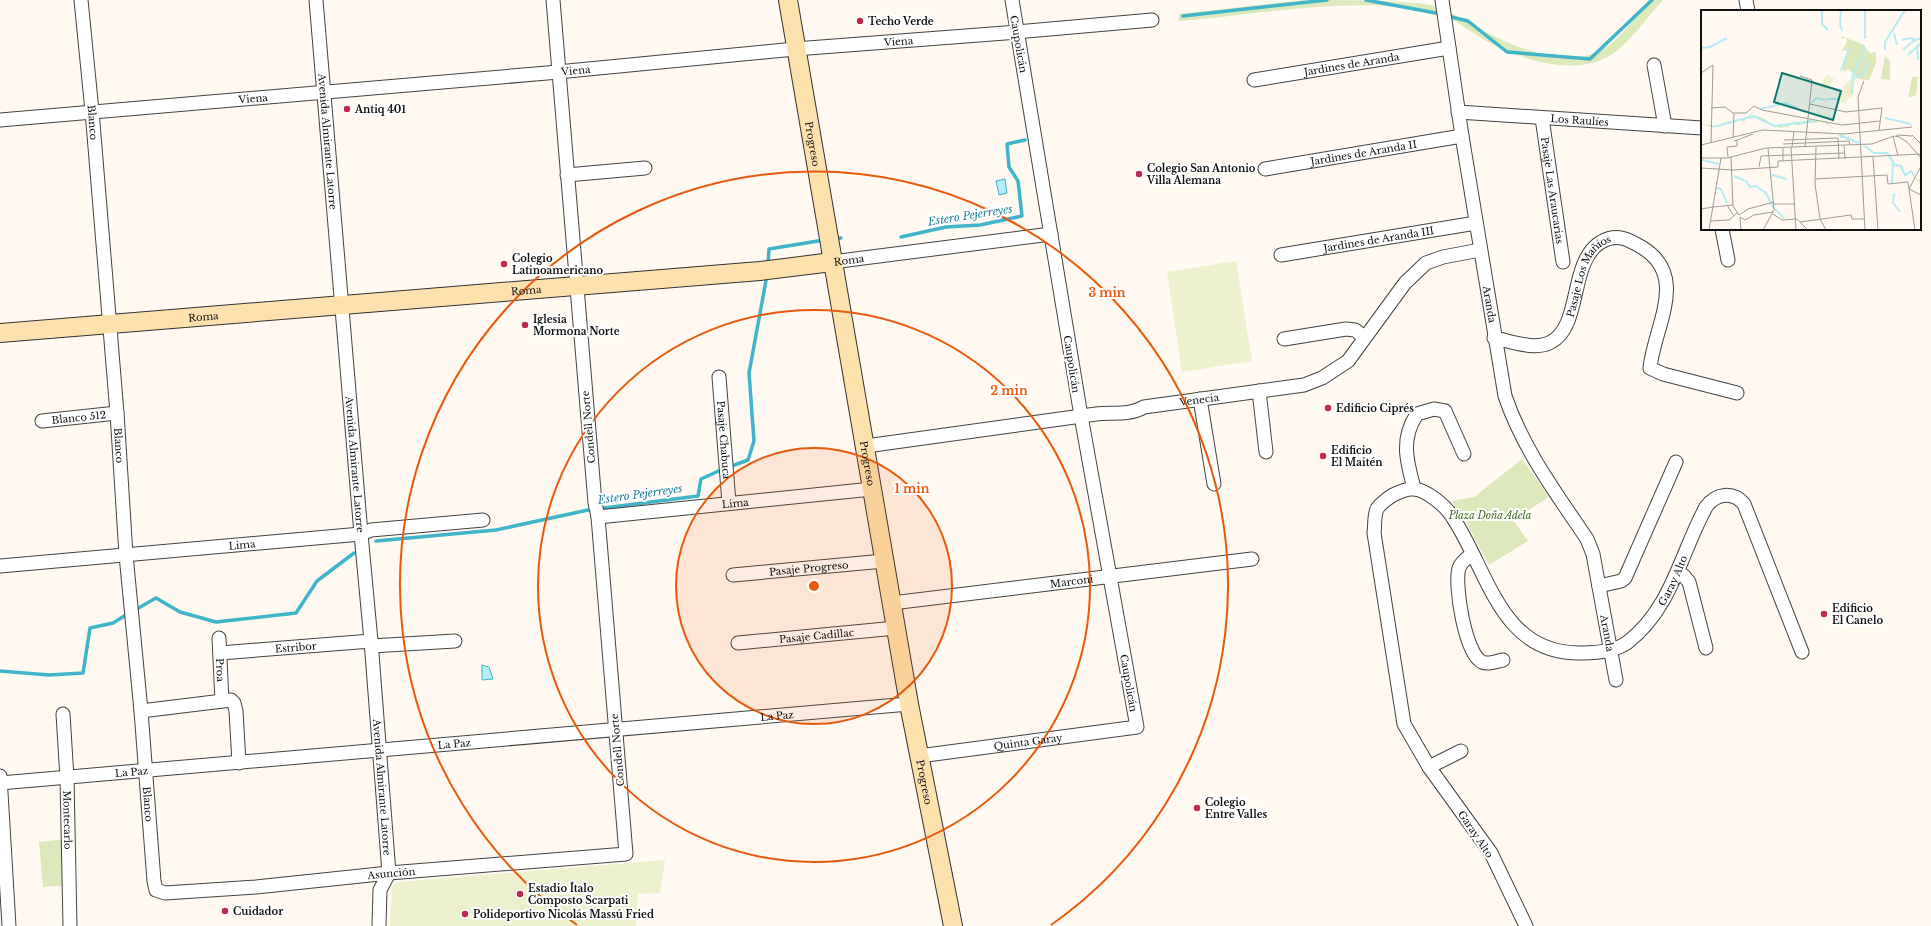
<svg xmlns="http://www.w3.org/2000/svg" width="1931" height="926" font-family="'Libre Baskerville',serif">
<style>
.green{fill:#dde9bb}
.pitch{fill:#ecf0cc}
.water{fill:#b6ecf5;stroke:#3fb4cb}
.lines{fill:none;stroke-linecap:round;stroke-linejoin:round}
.stream{stroke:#3fb4cb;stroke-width:3.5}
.street-casing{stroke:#424242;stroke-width:15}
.secondary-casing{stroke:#313131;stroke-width:20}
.street{stroke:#fff;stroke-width:13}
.secondary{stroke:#fde1ad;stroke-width:18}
.ring{fill:none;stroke:#e8590c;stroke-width:2}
.poi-dot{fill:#bd2953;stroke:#fff;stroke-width:1.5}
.labels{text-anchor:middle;stroke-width:4;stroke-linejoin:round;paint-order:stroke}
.poi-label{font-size:10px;font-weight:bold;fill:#0f0f0f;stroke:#fff;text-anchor:start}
.street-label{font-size:10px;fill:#0f0f0f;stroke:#fff}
.park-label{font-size:10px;font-style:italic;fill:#3f6620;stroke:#fff}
.water-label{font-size:11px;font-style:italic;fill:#1a7e98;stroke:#fff}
.inset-river{fill:none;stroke:#b6ecf5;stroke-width:2}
.inset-road{fill:none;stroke:#9f9b97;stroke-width:1}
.view{fill:#0f766e;fill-opacity:0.15;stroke:#0f766e;stroke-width:2}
.inset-edge{fill:none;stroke:#0f0f0f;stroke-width:2}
.centre{fill:#e8590c;stroke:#fff;stroke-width:2}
.ring-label{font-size:12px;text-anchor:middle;font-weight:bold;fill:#e8590c;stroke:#fff;stroke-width:4;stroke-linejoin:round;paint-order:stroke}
</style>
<rect width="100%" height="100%" fill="#fff9f1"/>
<g class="green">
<path d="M 1303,0 C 1342,0 1396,0 1432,5 C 1454,12 1471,26 1492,35 C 1522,50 1566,67 1600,51 C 1618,42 1637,15 1651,0 L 1663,0 C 1649,15 1630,42 1614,53 C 1577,78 1526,61 1490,43 C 1474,35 1460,22 1443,15 C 1431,11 1418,8 1405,7 C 1332,0 1253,15 1179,21 L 1179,14 Z"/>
<polygon points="1522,459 1549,497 1513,520 1528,541 1489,565 1467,524 1452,501 1474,497"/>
<polygon points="68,839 72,885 43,887 39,842"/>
</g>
<g class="pitch">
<polygon points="1236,261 1252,361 1182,372 1167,272"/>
<polygon points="665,860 660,893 638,894 636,926 390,926 392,887 397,882"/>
</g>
<g class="water">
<polygon points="1005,179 1007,193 999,195 996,181"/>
<polygon points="482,665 489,667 493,679 482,680"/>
</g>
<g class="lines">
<g class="stream">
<polyline points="1366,0 1441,14"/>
<polyline points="1183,16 1327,0"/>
<polyline points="1447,16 1468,21 1507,52 1590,59 1652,0"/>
<polyline points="901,237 946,227 980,225 1022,216 1018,181 1009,167 1007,144 1025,140"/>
<polyline points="834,239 841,238"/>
<polyline points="768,265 769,249 824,240"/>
<polyline points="729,467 748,460 754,441 749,373 767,275"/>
<polyline points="376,541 496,530 588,510 698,496 701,479 723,469"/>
<polyline points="135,610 156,598 180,612 216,622 296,613 317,581 354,553"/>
<polyline points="0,671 49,675 83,673 90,628 113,623 129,613"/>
</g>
<defs>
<g id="street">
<path id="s1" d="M 81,0 L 92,111 L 117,413 L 126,555 L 141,711 L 154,881 L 156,890 L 165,893 L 256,887 L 389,873 L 626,854 L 598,517 L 595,503 L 553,0"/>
<path id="s2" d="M 316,0 L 361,534 L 371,641 L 389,873 L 380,890 L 379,926"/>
<path id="s3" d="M 1442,0 L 1462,136 L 1505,396 C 1523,449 1556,493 1587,539 L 1593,554 L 1616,680"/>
<polyline points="1746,0 1748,11"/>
<polyline points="1654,65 1665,126"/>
<path id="s4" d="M 1254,80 L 1449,48"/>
<path id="s5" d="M 1458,112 L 1702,128"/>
<path id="s6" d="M 1542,118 L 1563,262"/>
<path id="s7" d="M 0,120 L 547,73 L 795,49 L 1005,33 L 1152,20"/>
<path id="s8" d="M 1265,169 L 1462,136"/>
<polyline points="567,175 645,168"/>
<polyline points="1722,229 1728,260"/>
<path id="s9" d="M 1281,255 L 1476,223"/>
<path id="s10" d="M 832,262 L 1051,234"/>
<path id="s11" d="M 1494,338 C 1511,341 1535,351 1551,342 C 1582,326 1569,261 1601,242 C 1617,233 1628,239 1643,248 C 1689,277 1654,327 1650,368 L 1663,374 L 1737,393"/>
<polyline points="1284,339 1346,329 1355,330 1364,337"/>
<path id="s12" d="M 719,377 L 729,503"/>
<polyline points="1259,391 1266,452"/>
<polyline points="1200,399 1214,484"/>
<path id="s13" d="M 42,421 L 117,413"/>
<path id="s14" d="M 866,446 L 1096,414 C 1112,412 1129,416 1144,407 L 1304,385 L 1322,378 L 1348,361 L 1405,283 L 1426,263 L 1443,257 L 1480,250"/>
<path d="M 1414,488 C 1407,462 1400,439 1417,414 L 1434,409 L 1445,411 L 1464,454"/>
<path id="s15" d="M 598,517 L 872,489"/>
<path d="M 1472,554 C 1467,558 1461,562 1459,568 C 1454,584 1465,654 1482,662 C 1488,665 1497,661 1503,660"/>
<path id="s16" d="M 0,566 L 361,534 L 371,530 L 483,520"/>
<polyline points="1678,572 1684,576 1689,582 1706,648"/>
<path id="s17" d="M 733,575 L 884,561"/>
<polyline points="1599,586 1621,581 1625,578 1676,462"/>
<path id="s18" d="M 892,603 L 1252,559"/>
<path id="s19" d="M 219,638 L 222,701"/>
<path id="s20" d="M 738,643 L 896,628"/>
<polyline points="371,646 455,641"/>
<path id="s21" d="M 220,653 L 371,641"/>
<polyline points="141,711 231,700 234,703 236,711 239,763"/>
<path id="s22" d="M 63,714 L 67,778 L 70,926"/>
<path id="s23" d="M 919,756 L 1137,727 L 1081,416 L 1012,0"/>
<polyline points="1429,767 1461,751"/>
<polyline points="0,776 9,926"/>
<path id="s24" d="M 0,783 L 909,704"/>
<path id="s25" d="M 1526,926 L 1491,853 L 1429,767 L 1404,724 L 1374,533 C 1375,527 1374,515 1377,509 C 1379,505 1388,498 1393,495 C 1399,492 1405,489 1412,489 C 1425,488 1447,507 1453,518 C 1489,572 1500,655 1582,653 C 1597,653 1616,651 1628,642 C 1672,608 1681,552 1706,507 C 1716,493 1733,491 1744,504 L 1802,652"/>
</g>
<g id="secondary">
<path id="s26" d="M 788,0 L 909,704 L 953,926"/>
<path id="s27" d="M 0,333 L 760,271 L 832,262"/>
</g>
</defs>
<use href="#street" class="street-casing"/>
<use href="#secondary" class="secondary-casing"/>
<use href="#street" class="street"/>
<use href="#secondary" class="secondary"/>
</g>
<circle cx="814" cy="586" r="138" fill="#e8590c" fill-opacity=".12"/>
<g class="ring">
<circle cx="814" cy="586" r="138"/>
<circle cx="814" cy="586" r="276"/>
<path d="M577 925A414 414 0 1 1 1051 925"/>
</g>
<g class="poi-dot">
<circle cx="860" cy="21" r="4"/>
<circle cx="347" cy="109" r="4"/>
<circle cx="1139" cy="174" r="4"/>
<circle cx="504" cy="264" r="4"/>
<circle cx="525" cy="325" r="4"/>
<circle cx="1328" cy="408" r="4"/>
<circle cx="1323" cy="456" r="4"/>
<circle cx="1824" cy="614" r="4"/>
<circle cx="1197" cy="808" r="4"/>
<circle cx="520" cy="894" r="4"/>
<circle cx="225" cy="911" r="4"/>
<circle cx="465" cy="914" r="4"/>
</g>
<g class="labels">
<g class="poi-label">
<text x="868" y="25">Techo Verde</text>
<text x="355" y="113">Antiq 401</text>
<text x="1147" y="172">Colegio San Antonio<tspan x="1147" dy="12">Villa Alemana</tspan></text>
<text x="512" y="262">Colegio<tspan x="512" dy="12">Latinoamericano</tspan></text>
<text x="533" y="323">Iglesia<tspan x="533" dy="12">Mormona Norte</tspan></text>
<text x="1336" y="412">Edificio Ciprés</text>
<text x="1331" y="454">Edificio<tspan x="1331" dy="12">El Maitén</tspan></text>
<text x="1832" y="612">Edificio<tspan x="1832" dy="12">El Canelo</tspan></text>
<text x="1205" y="806">Colegio<tspan x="1205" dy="12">Entre Valles</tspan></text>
<text x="528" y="892">Estadio Ítalo<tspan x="528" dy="12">Composto Scarpati</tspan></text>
<text x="233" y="915">Cuidador</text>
<text x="473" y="918">Polideportivo Nicolás Massú Fried</text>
</g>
<g class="street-label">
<text dy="4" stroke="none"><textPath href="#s7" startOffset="902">Viena</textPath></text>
<text transform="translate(1019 44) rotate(80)" y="4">Caupolicán</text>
<text dy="4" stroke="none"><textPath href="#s4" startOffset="99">Jardines de Aranda</textPath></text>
<text dy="4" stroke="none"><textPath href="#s7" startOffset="578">Viena</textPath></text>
<text dy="4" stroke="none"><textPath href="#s7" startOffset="254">Viena</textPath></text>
<text dy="4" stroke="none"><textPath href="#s5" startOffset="122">Los Raulíes</textPath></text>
<text dy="4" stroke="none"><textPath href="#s1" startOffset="123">Blanco</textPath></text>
<text dy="4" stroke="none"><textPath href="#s2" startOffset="142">Avenida Almirante Latorre</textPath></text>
<text dy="4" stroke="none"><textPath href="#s26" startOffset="146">Progreso</textPath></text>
<text dy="4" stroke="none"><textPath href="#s8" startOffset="100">Jardines de Aranda II</textPath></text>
<text dy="4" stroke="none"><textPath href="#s6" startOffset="73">Pasaje Las Araucarias</textPath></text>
<text dy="4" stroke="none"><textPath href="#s9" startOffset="99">Jardines de Aranda III</textPath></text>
<text dy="4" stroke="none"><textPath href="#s10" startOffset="17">Roma</textPath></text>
<text dy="4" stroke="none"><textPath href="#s11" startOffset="137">Pasaje Los Mañíos</textPath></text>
<text dy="4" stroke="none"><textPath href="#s27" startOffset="528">Roma</textPath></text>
<text dy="4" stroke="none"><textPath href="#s3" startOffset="308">Aranda</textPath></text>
<text dy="4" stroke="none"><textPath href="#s27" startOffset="204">Roma</textPath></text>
<text transform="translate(1072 364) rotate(81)" y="4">Caupolicán</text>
<text dy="4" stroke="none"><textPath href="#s14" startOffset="337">Venecia</textPath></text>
<text dy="4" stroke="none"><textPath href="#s13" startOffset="37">Blanco 512</textPath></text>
<text transform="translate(588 427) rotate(-95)" y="4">Condell Norte</text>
<text dy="4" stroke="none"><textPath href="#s12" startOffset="63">Pasaje Chabuca</textPath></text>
<text dy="4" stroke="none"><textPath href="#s1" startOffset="447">Blanco</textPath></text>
<text dy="4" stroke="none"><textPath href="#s26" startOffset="470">Progreso</textPath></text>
<text dy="4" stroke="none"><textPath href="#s2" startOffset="466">Avenida Almirante Latorre</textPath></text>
<text dy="4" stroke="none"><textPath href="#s15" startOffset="138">Lima</textPath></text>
<text dy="4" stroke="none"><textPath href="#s16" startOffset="243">Lima</textPath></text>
<text dy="4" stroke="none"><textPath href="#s17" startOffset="76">Pasaje Progreso</textPath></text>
<text dy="4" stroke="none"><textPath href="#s18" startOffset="181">Marconi</textPath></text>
<text dy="4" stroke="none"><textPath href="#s25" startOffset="872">Garay Alto</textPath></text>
<text dy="4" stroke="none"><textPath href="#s3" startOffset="663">Aranda</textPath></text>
<text dy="4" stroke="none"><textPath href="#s20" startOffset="79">Pasaje Cadillac</textPath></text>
<text dy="4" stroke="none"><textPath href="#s21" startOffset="76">Estribor</textPath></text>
<text dy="4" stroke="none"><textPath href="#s19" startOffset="32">Proa</textPath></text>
<text transform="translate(1129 683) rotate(80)" y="4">Caupolicán</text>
<text dy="4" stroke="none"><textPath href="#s24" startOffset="780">La Paz</textPath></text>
<text dy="4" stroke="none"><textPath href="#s23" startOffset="110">Quinta Garay</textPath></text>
<text dy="4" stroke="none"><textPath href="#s24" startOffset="456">La Paz</textPath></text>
<text transform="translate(617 750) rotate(-95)" y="4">Condell Norte</text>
<text dy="4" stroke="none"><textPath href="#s24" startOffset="132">La Paz</textPath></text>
<text dy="4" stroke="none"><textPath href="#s26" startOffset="794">Progreso</textPath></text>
<text dy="4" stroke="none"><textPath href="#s2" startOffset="790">Avenida Almirante Latorre</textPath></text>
<text dy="4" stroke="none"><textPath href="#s1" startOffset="807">Blanco</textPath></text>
<text dy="4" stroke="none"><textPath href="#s22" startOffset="106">Montecarlo</textPath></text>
<text transform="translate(1476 834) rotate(56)" y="4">Garay Alto</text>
<text dy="4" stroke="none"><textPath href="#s1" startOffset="1130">Asunción</textPath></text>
</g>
<g class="park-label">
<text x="1490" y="519">Plaza Doña Adela</text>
</g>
<g class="water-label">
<text transform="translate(970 215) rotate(-9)" y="4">Estero Pejerreyes</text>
<text transform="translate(640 494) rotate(-8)" y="4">Estero Pejerreyes</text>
</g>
</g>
<g transform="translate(1701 10)">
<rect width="220" height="220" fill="#fff9f1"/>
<path d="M 140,26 L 163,35 L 169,43 L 175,42 L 175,53 L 168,70 L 157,69 L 157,66 L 154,67 L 147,58 L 144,62 L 141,59 L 148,40 L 141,41 L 146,32 L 145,28 L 141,29 ZM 184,46 L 189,51 L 189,70 L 180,69 ZM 211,67 L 217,67 L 215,85 L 207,88 ZM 83,93 L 85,93 L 89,96 L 96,98 L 90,97 L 83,93 L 80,95 L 74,96 L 71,98 L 66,97 L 62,98 L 59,99 L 56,98 L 49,106 L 56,107 L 79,117 L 87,116 L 90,113 L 110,111 L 116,111 L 125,113 L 138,122 L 139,127 L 148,127 L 149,131 L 155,131 L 165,137 L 173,143 L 178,142 L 187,143 L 194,154 L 197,154 L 201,157 L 204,165 L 206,165 L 208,161 L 210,161 L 215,169 L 220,169 L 217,171 L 220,171 L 219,173 L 213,168 L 210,162 L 206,166 L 204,166 L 200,157 L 194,155 L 186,144 L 172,143 L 155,131 L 149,131 L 148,128 L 139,128 L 137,121 L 122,112 L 90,114 L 87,117 L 79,118 L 54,107 L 42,108 L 44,109 L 43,114 L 41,109 L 18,117 L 11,117 L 0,114 L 18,116 L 23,113 L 48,107 L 56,98 L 66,97 L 71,98 L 73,96 Z" fill="#dde9bb"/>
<path d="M 56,98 L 49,106 L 55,106 L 63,109 L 73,116 L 85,117 L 92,112 L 99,113 L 109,110 L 113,111 L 126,113 L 138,122 L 125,113 L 114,111 L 97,115 L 91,113 L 86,117 L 74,117 L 55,107 L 23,113 L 47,107 Z" fill="#c5d99a"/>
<path d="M 125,65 L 133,69 L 128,79 L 119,77 ZM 151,67 L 154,71 L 150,89 L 147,88 L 145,94 L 138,92 L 142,77 Z" fill="#ecf0cc"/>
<path class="inset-river" d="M 121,0 L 121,14 L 127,20M 140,0 L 139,14 L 141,21M 164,0 L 164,29M 193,23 L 196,35M 201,30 L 209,28 L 214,30M 216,37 L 217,50M 0,38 L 9,37 L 26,28M 184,40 L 184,32 L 204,0M 202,40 L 212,31 L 220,28M 207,45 L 220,33M 140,61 L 148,38M 153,69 L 161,64 L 167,52M 151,84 L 152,64 L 163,43 L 163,35M 126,89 L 139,89M 111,93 L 115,88 L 125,90M 60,99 L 84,93 L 96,98M 184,108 L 210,114M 12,117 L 53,106 L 73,116 L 114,111M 138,125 L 158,133M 164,136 L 173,143 L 186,143 L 194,155 L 200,156 L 204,165 L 210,161 L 213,165M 1,150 L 18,154M 71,165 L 86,169M 33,166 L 45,171 L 49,177 L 55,176 L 65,183 L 72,197 L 83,208M 191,173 L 192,152M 16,178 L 20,179 L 26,193M 193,183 L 192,193 L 199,202"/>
<path class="inset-road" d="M 0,63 L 12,55M 99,66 L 111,70 L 104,137M 163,71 L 157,87 L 164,220M 109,94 L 145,102 L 181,98 L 178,120M 10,98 L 24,97 L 32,103 L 45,103 L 53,96 L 61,100 L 141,115 L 179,111M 195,125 L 206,132 L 220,148M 197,125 L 211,126M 211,125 L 220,134M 192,126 L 197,146M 32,128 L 33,103M 36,130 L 52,124M 83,130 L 137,128 L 138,149M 10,133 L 12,55M 82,134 L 148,131 L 149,135M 0,135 L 62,120 L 143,124 L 211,117M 143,136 L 144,149M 90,137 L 95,220M 91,137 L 93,122M 115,137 L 114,174 L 119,209 L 125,220M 82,138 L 82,151M 27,147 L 26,137 L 36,136 L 36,130 L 33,131M 30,147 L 32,196 L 38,205 L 47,199 L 73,192M 172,147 L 177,220M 0,148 L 26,148 L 65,138 L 171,134 L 193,126 L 198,127M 58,157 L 60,146 L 144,143M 0,158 L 32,160 L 77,157 L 77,151 L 220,144M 114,169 L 186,165 L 187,174 L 207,172 L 208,179 L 220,185M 73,194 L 94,194M 26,195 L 33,206M 12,197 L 32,195M 0,199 L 12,197M 72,204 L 81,210 L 96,209 L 107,220M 9,211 L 28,210 L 36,203M 99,212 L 150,205 L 151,209 L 163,209M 8,220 L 20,148M 26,220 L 46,220M 40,220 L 39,207 L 44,210 L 53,205 L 72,202M 62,220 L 73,200 L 67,138M 214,220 L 208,179 L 220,156"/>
<path class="view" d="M 81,63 L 140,81 L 132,110 L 73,92 Z"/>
<rect width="220" height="220" class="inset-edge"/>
</g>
<circle cx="814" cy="586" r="6" class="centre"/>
<g class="ring-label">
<text x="1107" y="297">3 min</text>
<text x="1009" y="395">2 min</text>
<text x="912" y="493">1 min</text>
</g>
</svg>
